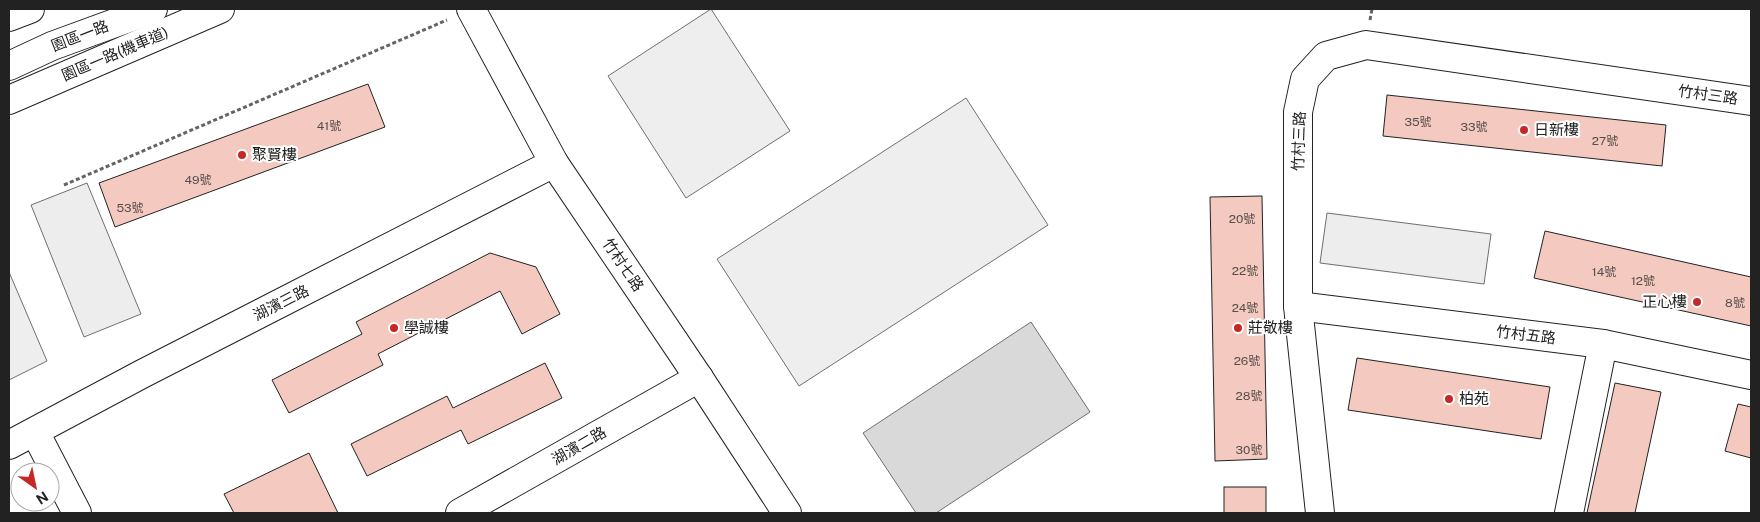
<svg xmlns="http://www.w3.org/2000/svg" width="1760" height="522" font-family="'Public Sans','Noto Sans TC',sans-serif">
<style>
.green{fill:#eee;stroke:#6f6f6f}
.parking{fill:#ededed;stroke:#6f6f6f}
.water{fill:#d9d9d9;stroke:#6f6f6f}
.building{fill:#f3c9c0;stroke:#222}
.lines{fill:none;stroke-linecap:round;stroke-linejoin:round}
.minor-casing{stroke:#222;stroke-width:30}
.path{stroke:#646464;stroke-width:3;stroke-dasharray:4 2.5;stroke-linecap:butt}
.minor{stroke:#fff;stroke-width:28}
.poi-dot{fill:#c62828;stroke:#fff;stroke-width:2}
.labels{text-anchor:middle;stroke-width:4;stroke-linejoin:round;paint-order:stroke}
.number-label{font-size:12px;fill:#564c4a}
.street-label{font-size:15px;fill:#222;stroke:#fff}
.poi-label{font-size:15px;fill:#222;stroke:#fff;text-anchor:start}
</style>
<rect width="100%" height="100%" fill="#fff"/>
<g class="green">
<polygon points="711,9 790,131 686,198 608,76"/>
<polygon points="966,98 1048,225 799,386 717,259"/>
<polygon points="9,272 47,361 9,380"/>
</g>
<g class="parking">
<polygon points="87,183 141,314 84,337 31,205"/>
<polygon points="1327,213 1491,234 1484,284 1320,263"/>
</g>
<polygon class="water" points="1031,322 1090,412 936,513 916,513 863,433"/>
<g class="building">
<polygon points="368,84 385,127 115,227 99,183"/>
<polygon points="1387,95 1666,125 1662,166 1383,136"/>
<polygon points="1262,196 1267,459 1215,461 1210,197"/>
<polygon points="1545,231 1751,277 1751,326 1534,278"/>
<polygon points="490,253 536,267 560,314 522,334 500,291 378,354 383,365 289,413 272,380 362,334 356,322"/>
<polygon points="1357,358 1550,387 1541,439 1348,410"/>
<polygon points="545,363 562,398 468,444 461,430 367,476 351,444 447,396 453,408"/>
<polygon points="1615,383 1661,392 1635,513 1587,513"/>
<polygon points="1738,404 1751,407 1751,458 1725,451"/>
<polygon points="309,453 338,513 234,513 224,494"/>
<rect x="1224" y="487" width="42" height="26"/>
</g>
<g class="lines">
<defs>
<g id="minor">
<polyline points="471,9 554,163 699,378 787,513"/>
<polyline points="9,17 30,9"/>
<polyline points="9,66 52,46 153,9"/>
<polyline points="9,100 220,9"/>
<polyline points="1298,306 1603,344 1751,375"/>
<polyline points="35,432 77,513"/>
<polyline points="9,445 142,374 554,163"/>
<polyline points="460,513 699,378"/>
<polyline points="1320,513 1298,306 1298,112 1305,79 1326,56 1366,45 1751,101"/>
<polyline points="1569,513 1603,344"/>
</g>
</defs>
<use href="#minor" class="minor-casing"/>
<g class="path">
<polyline points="1370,20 1372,9"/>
<polyline points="64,185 447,20"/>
</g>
<use href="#minor" class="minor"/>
</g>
<g class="poi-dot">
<circle cx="1524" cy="130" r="5"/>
<circle cx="242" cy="155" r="5"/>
<circle cx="1697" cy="302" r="5"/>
<circle cx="394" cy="328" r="5"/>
<circle cx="1238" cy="328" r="5"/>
<circle cx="1449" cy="399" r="5"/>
</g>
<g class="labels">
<g class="number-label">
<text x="1418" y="126">35號</text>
<text x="329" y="130">41號</text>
<text x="1474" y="131">33號</text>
<text x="1605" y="145">27號</text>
<text x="198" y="184">49號</text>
<text x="130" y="212">53號</text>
<text x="1242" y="223">20號</text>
<text x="1245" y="275">22號</text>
<text x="1604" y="276">14號</text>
<text x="1643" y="285">12號</text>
<text x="1735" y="307">8號</text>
<text x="1245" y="312">24號</text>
<text x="1247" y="365">26號</text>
<text x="1249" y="400">28號</text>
<text x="1249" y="454">30號</text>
</g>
<g class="street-label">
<text transform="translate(80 36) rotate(-21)" y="5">園區一路</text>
<text transform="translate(115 54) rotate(-23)" y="5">園區一路(機車道)</text>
<text transform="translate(1708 95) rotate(8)" y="5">竹村三路</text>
<text transform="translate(1299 141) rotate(-88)" y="5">竹村三路</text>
<text transform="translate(623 265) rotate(56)" y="5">竹村七路</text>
<text transform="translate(281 303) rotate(-27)" y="5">湖濱三路</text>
<text transform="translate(1526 335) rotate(7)" y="5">竹村五路</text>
<text transform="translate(579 446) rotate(-30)" y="5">湖濱二路</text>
</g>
<g class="poi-label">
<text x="1534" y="135">日新樓</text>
<text x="252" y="160">聚賢樓</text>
<text x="1687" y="307" text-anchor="end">正心樓</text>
<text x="404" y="333">學誠樓</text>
<text x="1248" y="333">莊敬樓</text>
<text x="1459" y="404">柏苑</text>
</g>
</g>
<rect width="1760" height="522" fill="none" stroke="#222222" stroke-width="20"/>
<g transform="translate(35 487) rotate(147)"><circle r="24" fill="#ffffff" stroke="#a7a7a7"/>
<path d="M0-4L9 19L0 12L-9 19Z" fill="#c62828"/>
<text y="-8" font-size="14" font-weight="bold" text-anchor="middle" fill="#222222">N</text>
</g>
</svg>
